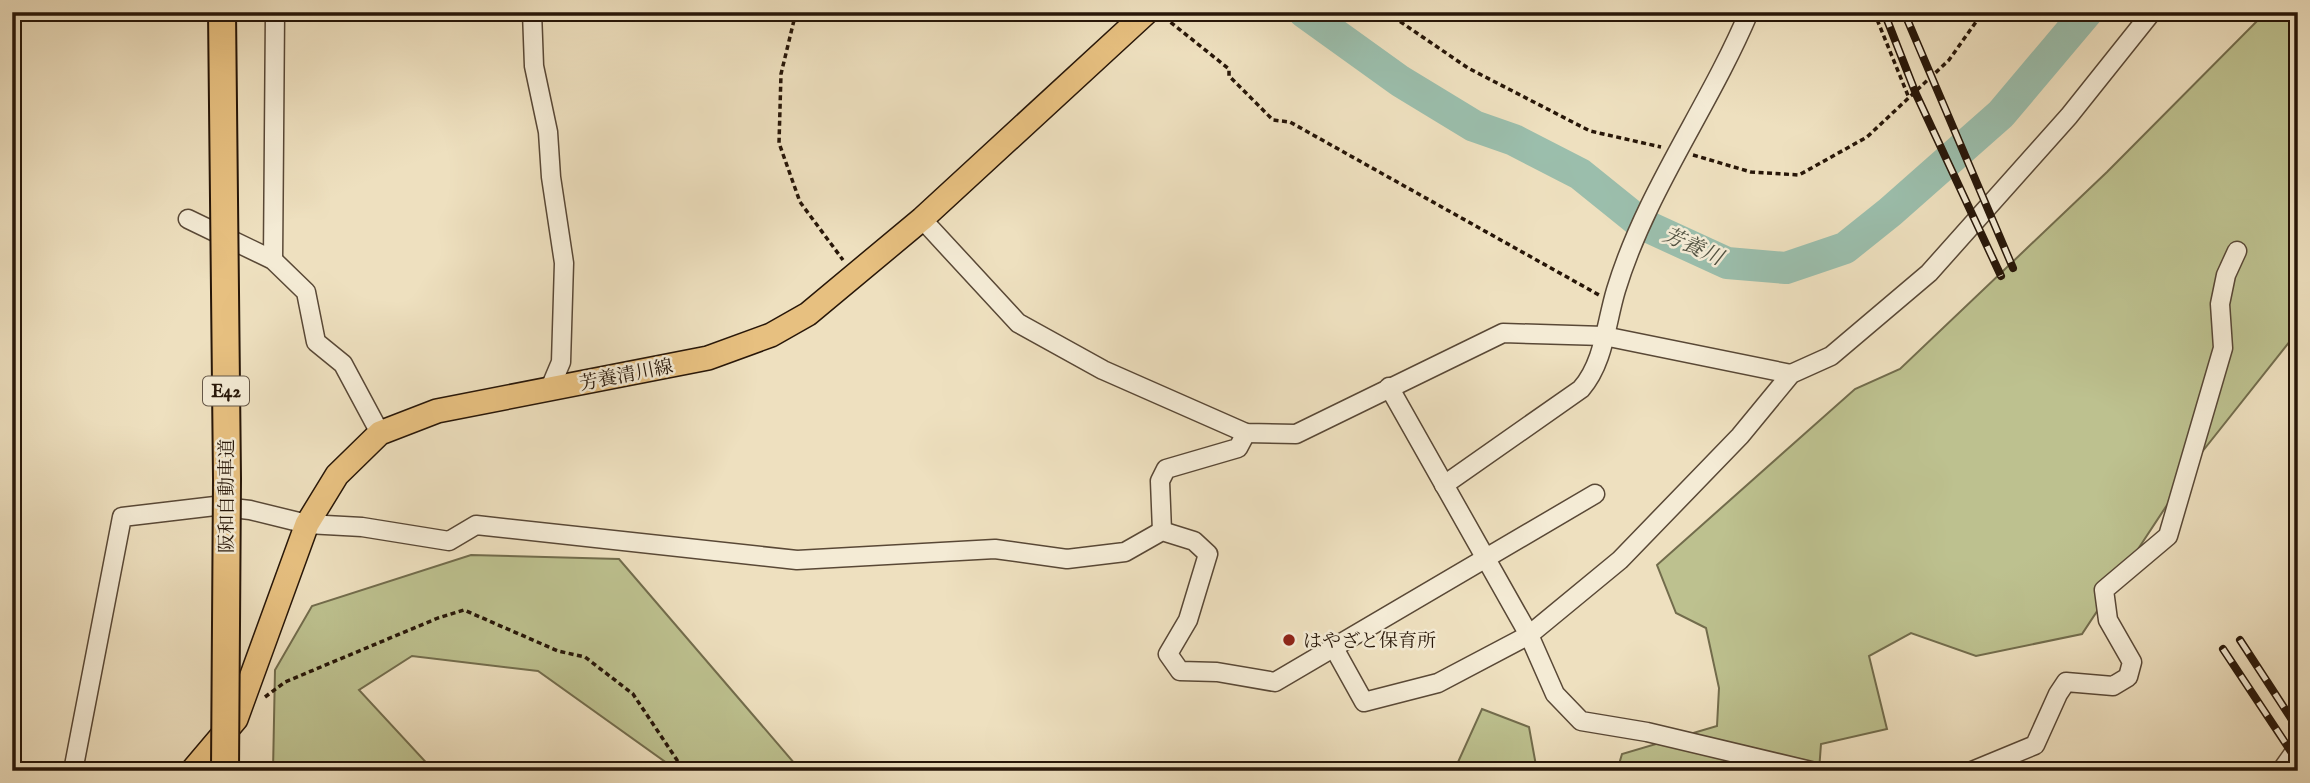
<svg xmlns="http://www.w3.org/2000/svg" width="2310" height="783" font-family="'IM FELL English','Noto Serif JP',serif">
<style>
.green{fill:#bdc18f;stroke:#726c4c;stroke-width:2}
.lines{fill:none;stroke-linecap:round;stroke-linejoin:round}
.river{stroke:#9bbeac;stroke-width:32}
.minor-casing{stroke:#594836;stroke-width:21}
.major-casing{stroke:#271608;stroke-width:26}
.path{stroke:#271608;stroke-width:3.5;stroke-dasharray:5 3.5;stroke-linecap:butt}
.minor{stroke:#f4ebd5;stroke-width:18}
.major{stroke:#e7c080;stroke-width:23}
.rail-casing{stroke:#271608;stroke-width:8}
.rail{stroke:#f4ebd5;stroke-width:5;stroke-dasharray:16;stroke-linecap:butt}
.highway-bridge-casing{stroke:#271608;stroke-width:30;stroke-linecap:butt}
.highway-bridge{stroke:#e7c080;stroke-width:26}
.poi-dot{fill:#8f2418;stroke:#f4ebd5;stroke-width:2.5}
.labels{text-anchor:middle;stroke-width:5;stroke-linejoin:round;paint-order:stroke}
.shield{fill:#f4ebd5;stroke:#645646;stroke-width:2}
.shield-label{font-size:18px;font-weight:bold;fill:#271608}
.street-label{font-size:19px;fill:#271608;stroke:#f4ebd5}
.poi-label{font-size:19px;fill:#271608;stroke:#f4ebd5;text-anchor:start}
.water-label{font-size:21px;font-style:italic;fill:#505141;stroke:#f4ebd5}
</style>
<rect width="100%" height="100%" fill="#eee0bf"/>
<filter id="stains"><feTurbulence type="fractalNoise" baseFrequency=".00286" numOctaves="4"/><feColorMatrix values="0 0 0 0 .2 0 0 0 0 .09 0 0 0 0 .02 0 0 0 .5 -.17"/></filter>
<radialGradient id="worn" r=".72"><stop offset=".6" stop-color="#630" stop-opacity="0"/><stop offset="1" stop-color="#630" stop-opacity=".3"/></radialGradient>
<g class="green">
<polygon points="2266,12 2298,12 2298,331 2202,452 2082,634 1976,656 1911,633 1869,656 1887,729 1821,744 1819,771 1617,771 1622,754 1717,726 1719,688 1706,628 1676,613 1657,565 1855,389 1900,369 2107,172"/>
<polygon points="471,555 619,559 801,771 678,771 538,671 412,656 359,690 434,771 273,771 275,670 312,606"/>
<polygon points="1482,709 1529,727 1537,771 1454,771"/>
</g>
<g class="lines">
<polyline class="river" points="1304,12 1400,81 1474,126 1514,140 1580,174 1642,224 1727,263 1786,268 1845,248 1890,212 2001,114 2087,12"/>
<defs>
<g id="minor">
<polyline points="532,12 534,66 548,132 551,177 564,263 561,362 550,388"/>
<polyline points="188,219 273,260 306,292 316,342 343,364 380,433"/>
<polyline points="922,219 1018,323 1103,370 1246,433 1296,434 1503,333 1604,336 1791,374"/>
<polyline points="273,260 275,12"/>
<polyline points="1389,387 1529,635 1555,694 1581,721 1647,732 1811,771"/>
<path d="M 1444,485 L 1581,389 C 1604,363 1606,323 1616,290 C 1646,191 1709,107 1749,12"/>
<polyline points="1162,531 1160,481 1166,469 1238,448 1246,433"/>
<polyline points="1334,648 1364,702 1438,683 1529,635 1620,560 1740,436 1791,374 1831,356 1929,273 2069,116 2152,12"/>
<polyline points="73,771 122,517 215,506 250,510 307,524 362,527 449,541 476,525 797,560 995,549 1067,559 1125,552 1162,531 1194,541 1208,554 1188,620 1168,654 1180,671 1217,672 1275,682 1595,494"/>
<polyline points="1972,771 2035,745 2058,694 2066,682 2113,686 2128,677 2132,662 2108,620 2104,590 2168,536 2223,348 2220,304 2226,275 2237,251"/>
<polyline points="2281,771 2298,747"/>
</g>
<polyline id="major" points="192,771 236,719 307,524 337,475 380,433 437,411 708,358 771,335 808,314 922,219 1147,12"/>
</defs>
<use href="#minor" class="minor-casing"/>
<use href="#major" class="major-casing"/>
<g class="path">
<polyline points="796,12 781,74 779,143 800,202 843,260"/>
<polyline points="1386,12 1468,68 1590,131 1661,147"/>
<polyline points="1874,12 1909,98"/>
<polyline points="1164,17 1229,69 1229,76 1273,120 1290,122 1599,295"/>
<polyline points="1693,155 1751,172 1799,175 1867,137 1949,60 1983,12"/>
<polyline points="265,697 285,682 438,618 464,610 558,651 585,657 633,694 677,760 677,771"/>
</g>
<use href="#minor" class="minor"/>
<use href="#major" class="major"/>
<defs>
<g id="rail">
<polyline points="1884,12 1916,94 2001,276"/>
<polyline points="1904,12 2013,268"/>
<polyline points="2240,640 2298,729"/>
<polyline points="2223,649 2298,762"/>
</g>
</defs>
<use href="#rail" class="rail-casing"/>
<use href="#rail" class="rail"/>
<defs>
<polyline id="highway-bridge" points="222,12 227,479 225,771"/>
</defs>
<use href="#highway-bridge" class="highway-bridge-casing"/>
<use href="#highway-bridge" class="highway-bridge"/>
</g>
<circle class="poi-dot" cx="1289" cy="640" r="7"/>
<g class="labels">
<rect class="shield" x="203" y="376.5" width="46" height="29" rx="5"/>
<g class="shield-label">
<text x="226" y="397">E42</text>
</g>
<g class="street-label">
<text transform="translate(626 374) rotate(-11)" y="7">芳養清川線</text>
<text transform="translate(226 496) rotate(-90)" y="7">阪和自動車道</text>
</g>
<g class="poi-label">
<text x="1303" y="647">はやざと保育所</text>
</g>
<g class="water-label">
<text transform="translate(1693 246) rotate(24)" y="7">芳養川</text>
</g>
</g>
<rect width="2310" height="783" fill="none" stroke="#eee0bf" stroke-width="42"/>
<rect x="14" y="14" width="2282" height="755" fill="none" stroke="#271608" stroke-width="3.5"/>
<rect x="21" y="21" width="2268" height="741" fill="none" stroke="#271608" stroke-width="2"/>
<rect width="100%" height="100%" filter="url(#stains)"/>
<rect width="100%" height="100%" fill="url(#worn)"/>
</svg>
